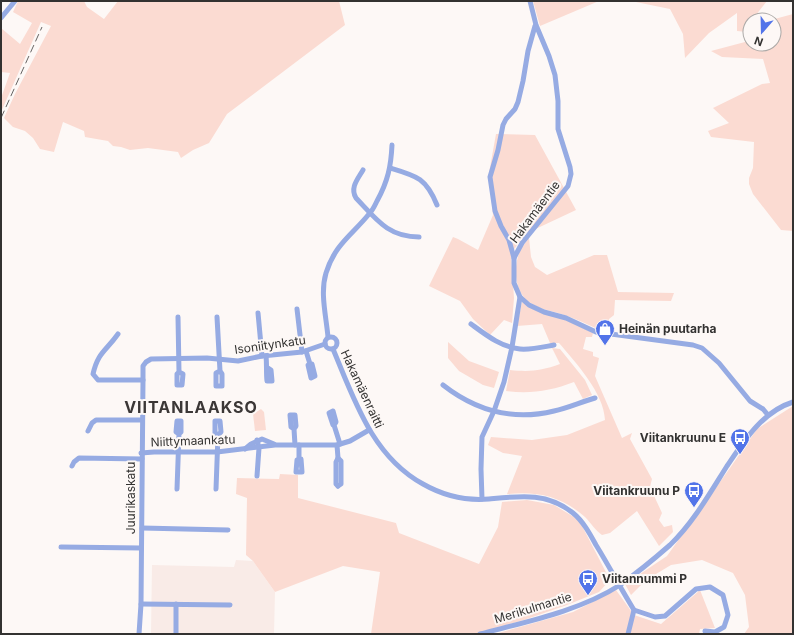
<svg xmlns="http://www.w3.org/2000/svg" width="794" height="635" font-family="Inter,sans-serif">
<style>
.built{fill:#f9ebe7}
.green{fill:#fbdbd2}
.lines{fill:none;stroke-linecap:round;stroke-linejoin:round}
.minor{stroke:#96abe3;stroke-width:5}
.rail{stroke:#666463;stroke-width:1;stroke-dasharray:8 4;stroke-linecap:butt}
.labels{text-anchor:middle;stroke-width:4;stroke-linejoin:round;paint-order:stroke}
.street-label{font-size:12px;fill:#333231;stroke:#fdf8f6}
.poi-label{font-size:12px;font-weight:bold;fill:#333231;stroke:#fdf8f6;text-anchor:start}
.district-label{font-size:16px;font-weight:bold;letter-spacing:1px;fill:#3b3736;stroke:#fdf8f6}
</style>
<rect width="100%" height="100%" fill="#fdf8f6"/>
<polygon class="built" points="236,560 253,561 275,592 274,634 151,634 152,565 234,567"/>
<g class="green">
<polygon points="18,1 84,1 87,7 104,19 118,1 339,1 345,25 227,114 209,143 193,150 181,158 178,152 148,148 130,150 121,147 113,146 108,141 85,137 84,131 63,122 54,152 40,149 33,138 25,131 13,127 4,118 15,94 51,26 41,22 1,112 1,98 10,73 1,72 1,28 20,44 32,23 13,12"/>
<polygon points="533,1 599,1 540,26"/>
<polygon points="631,1 767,1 752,20 750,20 750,25 747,32 737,31 737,13 709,33 685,58 683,34 670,9"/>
<polygon points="793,14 793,231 781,230 753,194 749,184 749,178 753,168 754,142 711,137 708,131 729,123 713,108 762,84 770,83 763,59 722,57 711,51 745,42 750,38 750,44 774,44 774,20 771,20"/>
<polygon points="496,134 535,135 576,210 527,233 511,253 514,298 512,323 504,320 490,335 473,319 460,301 429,286 453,237 458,239 478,250 493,215 489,173"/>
<path d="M 529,238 L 531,257 L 535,267 L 547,275 L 594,255 L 607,255 L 618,292 L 674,293 L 671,301 L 615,300 L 614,315 L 609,319 L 607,332 C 593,328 580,320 567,316 C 554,311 540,310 529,302 C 514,291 513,267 520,251 C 522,246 526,242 529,238 Z"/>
<path d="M 522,302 L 566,320 L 593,333 L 592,337 L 586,337 L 583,349 L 593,352 L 593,356 L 599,358 L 595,376 L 622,438 L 632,433 L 630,439 L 652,479 L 650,487 L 662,513 L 659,520 L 664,527 L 672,525 L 673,532 L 659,546 L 637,511 L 610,533 L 602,535 C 595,530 591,523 585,517 C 561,496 538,491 507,494 L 522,456 L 503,453 L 488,445 L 491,437 L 532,440 L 567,435 L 605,420 C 604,393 576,363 559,343 L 550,343 L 542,324 L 517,326 Z"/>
<polygon points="448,342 469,361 499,372 494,388 483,385 459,371 448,358"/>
<path d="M 552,348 L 560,349 L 585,380 L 592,395 L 583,399 L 574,382 C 551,391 530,394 506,391 L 510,370 C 529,372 541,371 560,364 Z"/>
<polygon points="793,406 793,634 744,634 749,627 745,595 733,573 702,560 671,565 646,580 631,595 625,584 667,556 730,468 757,429"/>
<polygon points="261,409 264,412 266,430 255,431 253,414"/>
<polygon points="280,474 298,475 298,498 396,523 399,533 479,564 498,527 502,502 527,500 554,505 579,520 610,580 599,592 567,605 524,620 474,634 371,634 380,572 343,566 275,592 253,561 246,555 247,498 236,494 237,478 279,479"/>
<polygon points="616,590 634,615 661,624 700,590 715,628 700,629 699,634 495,634 573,612"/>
</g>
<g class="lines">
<g class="minor">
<polyline points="530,1 536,25 549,56 555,75 558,101 558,129 570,167 571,174 568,186 522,243 514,258 514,283 520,297 529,305 544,312 566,318 596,332 693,345 702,348 719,363 750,401 763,409 768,415"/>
<polyline points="1,18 15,1"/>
<path d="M 390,168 C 417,176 426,178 437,205"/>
<path d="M 363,170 C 357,180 350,188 356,198 C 376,219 388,237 419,237"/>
<polyline points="514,258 509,240 501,226 495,211 490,177 498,150 503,125 506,119 515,109 518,102 523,81 528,51 535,26"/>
<polyline points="297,309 302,352"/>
<polyline points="258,313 262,356"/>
<polyline points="178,317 179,372 177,374 177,385 182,385 183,374 179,372"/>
<polyline points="217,317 220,371 216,373 216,386 222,386 222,374 220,371"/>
<path d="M 471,324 C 486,335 501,347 520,349 C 531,350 543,347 554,345"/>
<path d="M 118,334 C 106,351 98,352 93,374 L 98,380 L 143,380"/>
<circle cx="331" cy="343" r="6"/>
<path d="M 328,337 C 326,315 320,293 326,273 C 335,244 352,235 369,214 C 373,210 375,205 377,201 C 388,181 391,166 392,145"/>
<path d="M 333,349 C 354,399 372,456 423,484 C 444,496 465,501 489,499 C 520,496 547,492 573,513 C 583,521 590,534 596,545 C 609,566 621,589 634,610 L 628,634"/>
<polyline points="306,351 310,364 308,365 311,378 315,376 312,364 310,364"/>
<path d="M 266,356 C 267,365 266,372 267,381 L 272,381 L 271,370 L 268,368"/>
<path d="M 443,385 C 475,410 513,421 554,411 C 568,408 581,402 595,398"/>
<polyline points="334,425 336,422 333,411 329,413 333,425 334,425 340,444"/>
<polyline points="294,429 296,426 295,415 290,415 291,427 294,429 295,445"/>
<polyline points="88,431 92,423 96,420 142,420"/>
<polyline points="257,440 259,448 257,476"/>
<polyline points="299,445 299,459 297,460 296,472 302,472 301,459 299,459"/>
<polyline points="337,445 338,458 336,462 336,484 338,486"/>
<polyline points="245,449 251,444 262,439 274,444"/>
<polyline points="141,453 154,452 217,452 275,445 337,445 350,441 369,430"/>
<polyline points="338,458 341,461 341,484 338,486"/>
<polyline points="72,466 74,462 79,458 142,459"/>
<polyline points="177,489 179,434 176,432 177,421 181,421 181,432 179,434"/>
<polyline points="216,489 218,435 215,433 215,421 220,421 221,432 218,435"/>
<polyline points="482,499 481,469 482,437 494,411 504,382 512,347 520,297"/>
<polyline points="142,528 228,530"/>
<polyline points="61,547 141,548"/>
<polyline points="141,604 230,605"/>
<polyline points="634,610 655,617 665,616 696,589 710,587 723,595 728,615 724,627 715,632 705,631"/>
<polyline points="139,634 141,604 143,380 143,366 146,362 151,359 207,358 238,361 262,356 302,352 325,344"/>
<polyline points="176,634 176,604"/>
<path d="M 480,634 C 525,622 580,611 620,585 C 637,573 654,559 670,545 C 693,523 710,493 727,466 C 744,441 762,412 793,402"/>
</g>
<polyline class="rail" points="1,118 42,27"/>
</g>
<defs>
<symbol id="shop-pin" viewBox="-11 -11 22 30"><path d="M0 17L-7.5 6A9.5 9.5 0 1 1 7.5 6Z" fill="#5274e9" stroke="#fdf8f6"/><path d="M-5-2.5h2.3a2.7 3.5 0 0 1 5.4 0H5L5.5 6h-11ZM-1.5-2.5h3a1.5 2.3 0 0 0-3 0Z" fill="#fff"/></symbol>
<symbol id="bus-pin" viewBox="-11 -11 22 30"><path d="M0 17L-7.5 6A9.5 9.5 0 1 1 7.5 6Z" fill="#5274e9" stroke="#fdf8f6"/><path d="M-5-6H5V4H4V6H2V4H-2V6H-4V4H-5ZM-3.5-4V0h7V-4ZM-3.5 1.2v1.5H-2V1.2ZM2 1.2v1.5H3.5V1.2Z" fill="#fff"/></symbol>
</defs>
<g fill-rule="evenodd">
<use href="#shop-pin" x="594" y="318" width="22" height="30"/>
<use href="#bus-pin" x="729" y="427" width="22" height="30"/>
<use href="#bus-pin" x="683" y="480" width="22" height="30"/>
<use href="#bus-pin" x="577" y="568" width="22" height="30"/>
</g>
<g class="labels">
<g class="street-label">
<text transform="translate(535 212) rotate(-53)" y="4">Hakamäentie</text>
<text transform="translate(270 345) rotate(-8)" y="4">Isoniitynkatu</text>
<text transform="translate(362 389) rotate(65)" y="4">Hakamäenraitti</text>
<text transform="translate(193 441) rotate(-2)" y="4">Niittymaankatu</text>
<text transform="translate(131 498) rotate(-90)" y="4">Juurikaskatu</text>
<text transform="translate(533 608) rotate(-17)" y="4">Merikulmantie</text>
</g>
<g class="poi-label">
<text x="619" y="333">Heinän puutarha</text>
<text x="726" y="442" text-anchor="end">Viitankruunu E</text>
<text x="680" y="495" text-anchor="end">Viitankruunu P</text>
<text x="602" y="583">Viitannummi P</text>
</g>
<g class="district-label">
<text x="191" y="413">VIITANLAAKSO</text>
</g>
</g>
<rect width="794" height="635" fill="none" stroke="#333231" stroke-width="4"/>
<g transform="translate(762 32) rotate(200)"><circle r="19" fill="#fdf8f6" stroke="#aca9a7"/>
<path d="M0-3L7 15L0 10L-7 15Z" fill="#5274e9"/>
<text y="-6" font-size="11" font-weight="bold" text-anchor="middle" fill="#333231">N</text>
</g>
</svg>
